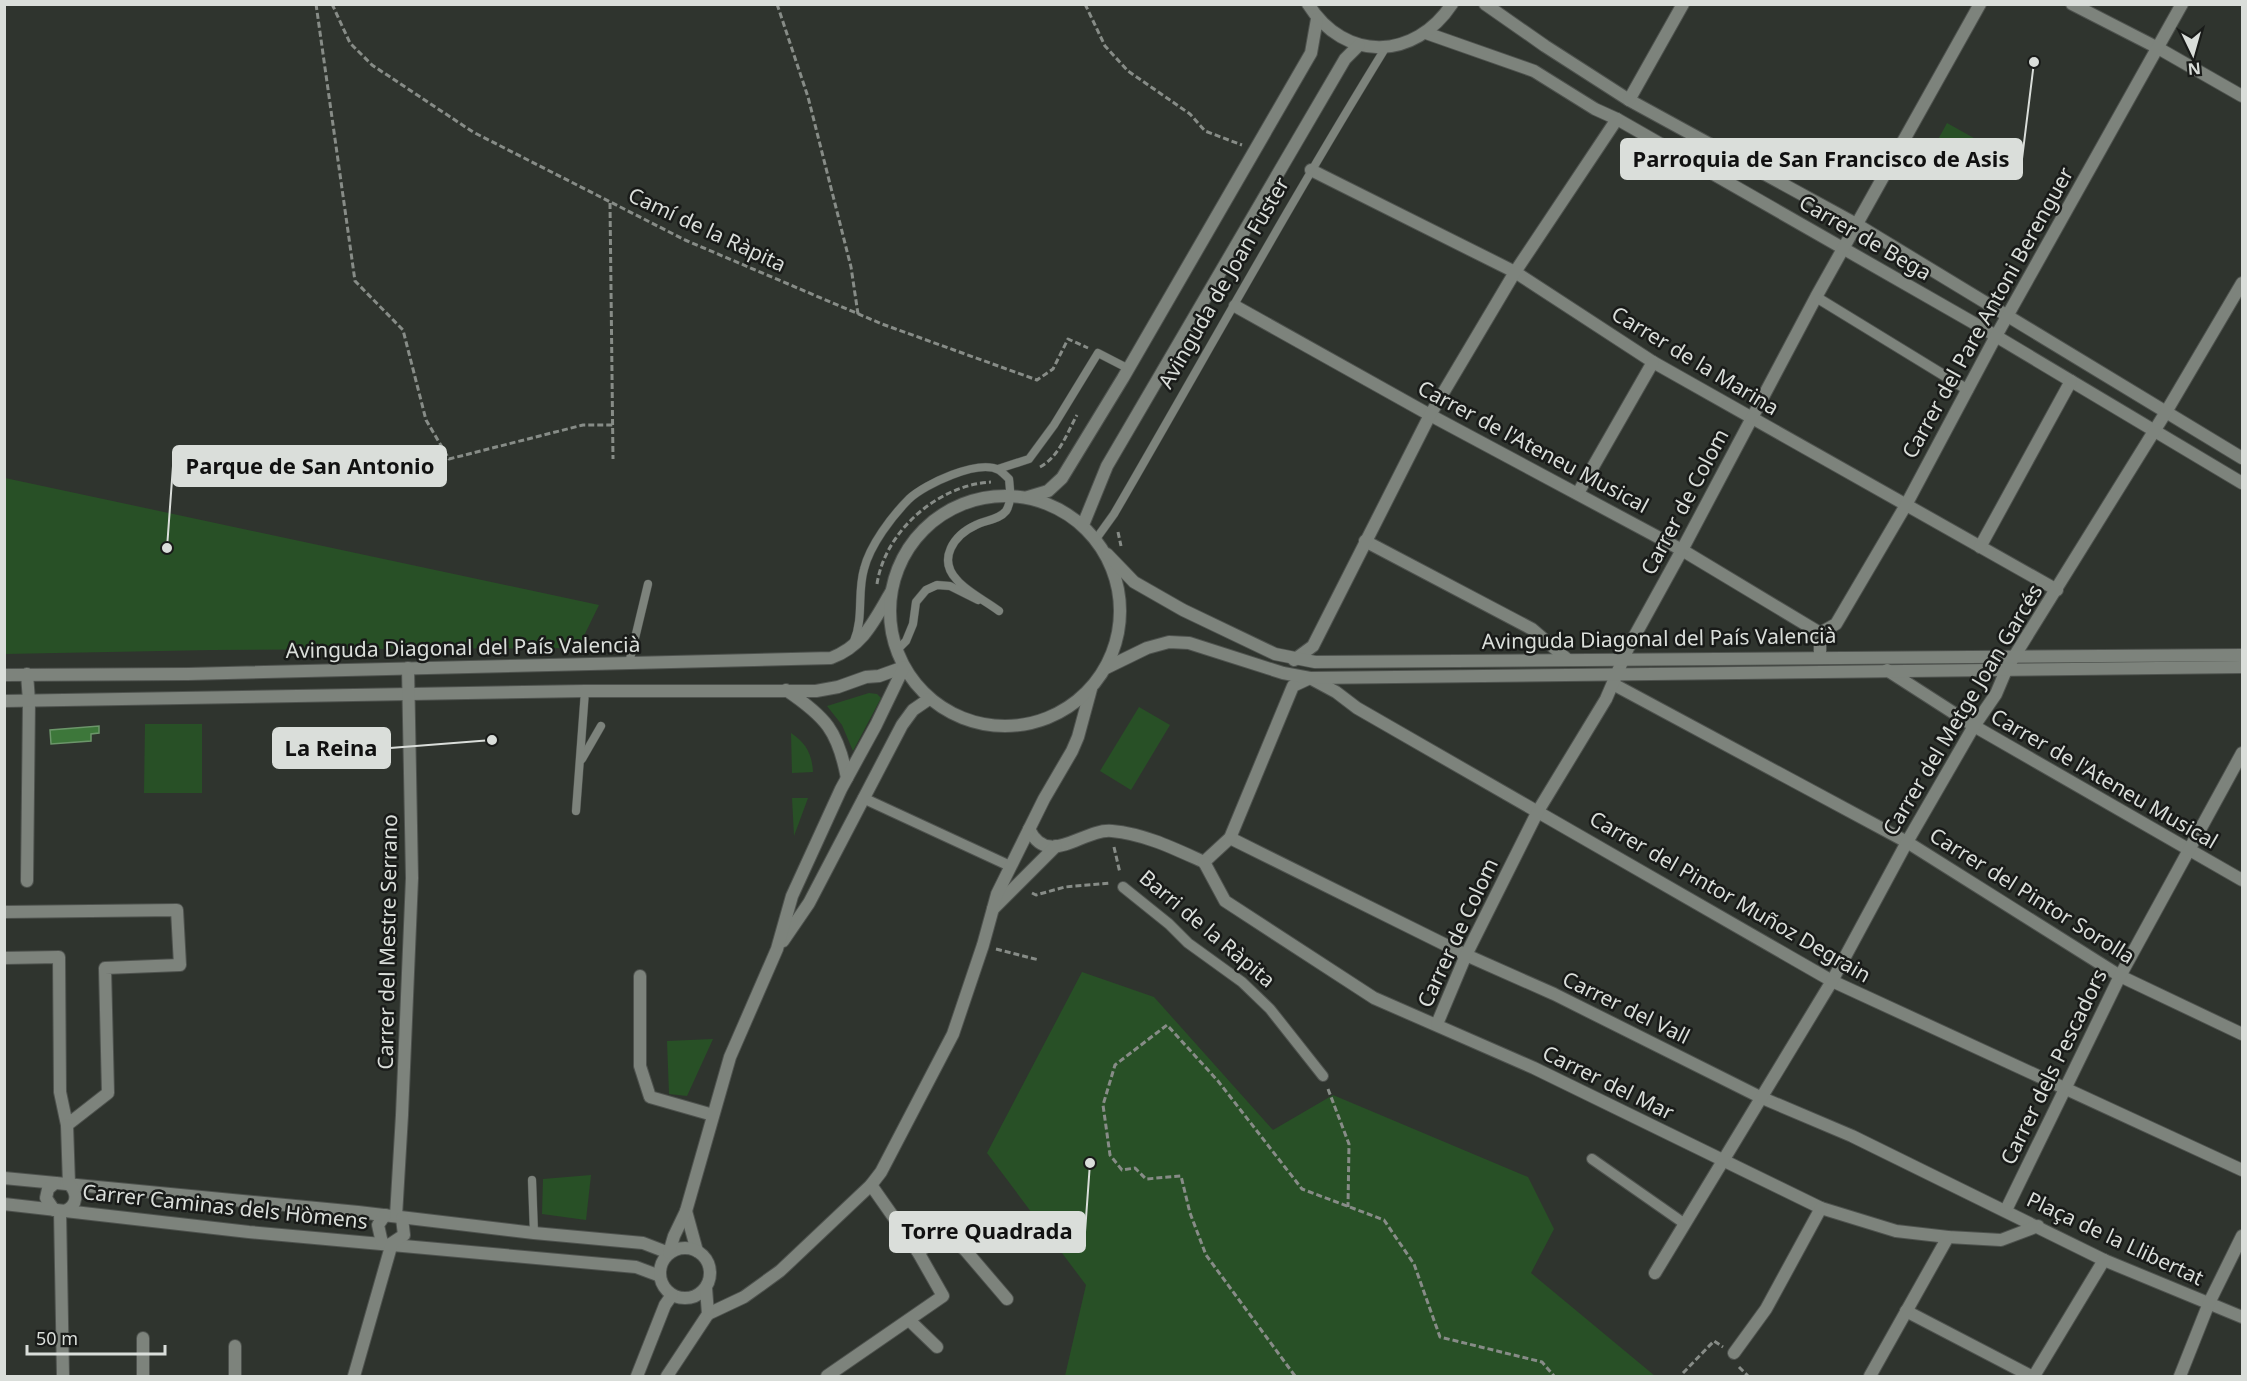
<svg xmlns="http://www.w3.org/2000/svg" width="2247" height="1381" font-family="'Noto Sans',sans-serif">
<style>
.green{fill:#285026}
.water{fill:#3d773a;stroke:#6c966a;stroke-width:1.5}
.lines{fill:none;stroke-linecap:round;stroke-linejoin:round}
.service-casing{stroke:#4e524e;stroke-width:9}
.pedestrian-casing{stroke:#4e524e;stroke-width:12}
.minor-casing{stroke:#4e524e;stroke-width:14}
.tertiary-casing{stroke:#4e524e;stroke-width:14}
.path{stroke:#878c87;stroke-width:3;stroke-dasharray:6 3;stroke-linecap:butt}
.service{stroke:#7d837c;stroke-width:8}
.pedestrian{stroke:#7d837c;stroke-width:10}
.minor{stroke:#7d837c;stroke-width:12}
.tertiary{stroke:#7d837c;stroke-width:12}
.labels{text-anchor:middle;stroke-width:5;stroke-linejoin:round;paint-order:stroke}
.street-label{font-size:21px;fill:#dadeda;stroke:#191b19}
.leader{fill:none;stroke:#dadeda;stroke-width:2}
.callout-dot{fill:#dadeda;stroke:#191b19;stroke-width:2}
.callout{fill:#dadeda;stroke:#dadeda;stroke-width:2}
.callout-label{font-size:22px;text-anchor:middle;font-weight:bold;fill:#111}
</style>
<rect width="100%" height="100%" fill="#2f342e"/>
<g class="green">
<polygon points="1947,123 1981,142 1964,174 1929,156"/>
<polygon points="5,478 599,605 578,648 212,650 5,654"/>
<polygon points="869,693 877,694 881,698 853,751 842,725 827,706"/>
<polygon points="1139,707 1170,725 1131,790 1100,771"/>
<polygon points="145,724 202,724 202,793 144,793"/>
<path d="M 791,733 C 806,743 812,754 813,772 L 792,773 Z"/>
<polygon points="792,798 808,798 794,836"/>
<polygon points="1082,972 1154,997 1273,1130 1333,1095 1528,1177 1554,1229 1531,1273 1655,1376 1065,1376 1086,1285 987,1153"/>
<polygon points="713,1039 687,1096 669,1094 667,1041"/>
<polygon points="591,1175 586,1220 542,1214 543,1179"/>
</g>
<polygon class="water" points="99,726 99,733 91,734 91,741 51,744 50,730"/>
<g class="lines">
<defs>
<g id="service">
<polyline points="998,469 1029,459 1054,425 1098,353 1129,369"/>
<path d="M 1096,539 L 1114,514 C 1204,359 1291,201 1386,47"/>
<path d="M 854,641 C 864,617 857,593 864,569 C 870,545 892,516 909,499 C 925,484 978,459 999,470 C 1002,472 1006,476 1009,479 C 1010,489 1012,502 1006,511 C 999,520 985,520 976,525 C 954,535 937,559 957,580 C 967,592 986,601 999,611"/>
<polyline points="896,651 906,641 913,624 916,602 926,590 937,585 950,586 978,600"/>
<polyline points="629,663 648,584"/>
<polyline points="582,759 601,726"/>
<polyline points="576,811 585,691"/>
<polyline points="532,1180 534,1233"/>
</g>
<g id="pedestrian">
<polyline points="1816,297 1968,390"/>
<polyline points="863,798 1010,866"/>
<polyline points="1123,887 1169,924 1188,943 1242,982 1270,1009 1323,1076"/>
<polyline points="1592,1159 1685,1224"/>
</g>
<g id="minor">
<polyline points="1485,4 1545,46 1629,100 1856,224 2242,458"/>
<polyline points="2072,4 2158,48 2242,96"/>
<polyline points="1426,33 1534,71 1595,109 1617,119 1979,326 2242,483"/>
<polyline points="1629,100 1683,4"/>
<polyline points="1311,170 1515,272 1653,362 2057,590"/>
<polyline points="1235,306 1430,415 1682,550 1820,633"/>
<polyline points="1578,493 1653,362"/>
<polyline points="1365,541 1532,629 1567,659"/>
<polyline points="1980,547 2071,381"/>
<polyline points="1820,633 1836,624 1906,505 1996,336 2182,4"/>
<polyline points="1820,657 1820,633"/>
<polyline points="1294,660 1313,646 1430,415 1515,272 1617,119"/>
<polyline points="1887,670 1974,726 2242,880"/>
<polyline points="27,674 29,701 27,881"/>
<path d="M 4,675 L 188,674 L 831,658 C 863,646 874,621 891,592"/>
<polyline points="1613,684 1907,842 2120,976 2242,1034"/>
<path d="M 786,690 C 826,717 838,731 847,778"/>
<polyline points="4,701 585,691 816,691 838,687 866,677 879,676 904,667"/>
<path d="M 1029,829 C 1048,869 1083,828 1112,831 C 1145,834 1175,849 1204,862"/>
<polyline points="1230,838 1466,955 1554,994 1760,1097 1852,1136 2104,1260 2242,1317"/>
<polyline points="1204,862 1230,838 1293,686 1310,678 1336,692 1357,708 1832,981 2242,1170"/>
<polyline points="1204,862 1225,901 1374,998 1534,1068 1821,1208 1896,1231 1948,1237 2001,1240 2038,1226"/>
<polyline points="993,909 1056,846"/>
<polyline points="4,912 177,910 180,965 105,968 108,1093 67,1125 60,1092 59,957 4,958"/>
<polyline points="640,976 640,1066 650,1097 713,1115"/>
<polyline points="1437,1024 1466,955 1538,811 1606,699 1628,648 1682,550 1816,297 1980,4"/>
<polyline points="4,1178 358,1212 534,1233 643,1243 669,1253"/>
<polyline points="4,1204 249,1232 636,1267 660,1276"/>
<polyline points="54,1210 46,1198 48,1189 55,1183"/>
<polyline points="2006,1210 2120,976 2242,753"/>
<polyline points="60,1211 63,1376"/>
<path d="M 65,1211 C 78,1205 78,1193 69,1184 L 67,1125"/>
<polyline points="396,1216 402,1115 412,878 408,668"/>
<polyline points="382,1243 378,1225 385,1215"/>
<polyline points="918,1252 947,1232 966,1251 1007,1299"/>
<polyline points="1655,1273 1832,981 1907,842 1974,726 1996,694 2007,668 2166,412 2242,283"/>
<polyline points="1906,1311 2031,1376"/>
<polyline points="708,1314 744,1297 780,1271 871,1185 881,1172 953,1034 983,945 997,894 1044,799 1072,751 1078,737 1091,689"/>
<polyline points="909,1320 937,1347"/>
<polyline points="143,1338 143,1376"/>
<polyline points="235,1346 235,1376"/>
<polyline points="1734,1353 1766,1309 1821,1208"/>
<polyline points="354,1376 392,1243 404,1235 402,1218"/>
<polyline points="827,1376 943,1296 918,1252 871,1185"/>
<polyline points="1870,1376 1948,1237"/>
<polyline points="2034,1376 2104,1260"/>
<polyline points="2180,1376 2209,1303 2242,1236"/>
</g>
<g id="tertiary">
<path d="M 1308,4 C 1345,63 1415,60 1452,4"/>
<circle cx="1005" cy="611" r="115"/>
<polyline points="1028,497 1048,491 1062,478 1123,378 1311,53 1317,19"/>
<polyline points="1083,525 1107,466 1345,59 1359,45"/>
<polyline points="1107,554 1134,582 1183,610 1275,654 1315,662 2242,655"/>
<polyline points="1106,668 1147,648 1169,642 1189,643 1283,673 1310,678 2242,667"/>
<polyline points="783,941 809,903 902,725 913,710 929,699"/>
<polyline points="686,1211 697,1251"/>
<circle cx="685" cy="1273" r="25"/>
<polyline points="669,1253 674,1236 686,1211 730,1057 777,949 792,896 841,789 876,725 904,667"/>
<polyline points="637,1376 665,1305 672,1295"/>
<polyline points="667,1376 708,1314 706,1288"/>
</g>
</defs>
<use href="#service" class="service-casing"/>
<use href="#pedestrian" class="pedestrian-casing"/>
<use href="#minor" class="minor-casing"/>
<use href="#tertiary" class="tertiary-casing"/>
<g class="path">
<polyline points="316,4 355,281 403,330 426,420 449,459 583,425 613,425"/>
<polyline points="332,4 350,43 372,65 473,132 685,240 882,324 1037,380 1053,369 1068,339 1088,348"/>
<polyline points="777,4 808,97 851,267 858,314"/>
<polyline points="1085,4 1105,46 1128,71 1190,114 1205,131 1242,145"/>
<polyline points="610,203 613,459"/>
<path d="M 1040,467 C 1059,457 1067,433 1077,415"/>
<polyline points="1118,532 1121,546"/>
<path d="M 877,584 C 885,531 938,485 991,482"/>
<polyline points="1114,847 1120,873"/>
<polyline points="1032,893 1036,895 1065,887 1110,883"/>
<polyline points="996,949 1039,960"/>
<polyline points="1328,1089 1349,1144 1348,1207"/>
<polyline points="1739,1367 1748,1376"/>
<polyline points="1683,1373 1714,1341 1723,1347"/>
<polyline points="1295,1376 1206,1255 1190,1213 1181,1176 1146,1179 1135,1168 1122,1170 1110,1155 1103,1105 1115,1065 1167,1025 1218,1081 1302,1189 1384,1220 1414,1264 1440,1337 1542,1362 1554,1376"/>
</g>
<use href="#service" class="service"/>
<use href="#pedestrian" class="pedestrian"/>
<use href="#minor" class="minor"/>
<use href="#tertiary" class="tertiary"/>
</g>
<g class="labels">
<g class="street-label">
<text transform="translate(707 230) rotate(25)" y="7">Camí de la Ràpita</text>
<text transform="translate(1865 238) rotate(30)" y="7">Carrer de Bega</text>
<text transform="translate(1224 283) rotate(-60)" y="7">Avinguda de Joan Fuster</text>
<text transform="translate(1988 313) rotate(-61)" y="7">Carrer del Pare Antoni Berenguer</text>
<text transform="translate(1695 361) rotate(31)" y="7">Carrer de la Marina</text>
<text transform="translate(1533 447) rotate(28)" y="7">Carrer de l'Ateneu Musical</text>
<text transform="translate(1685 502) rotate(-62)" y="7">Carrer de Colom</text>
<text transform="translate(1659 639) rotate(-1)" y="7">Avinguda Diagonal del País Valencià</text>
<text transform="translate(463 648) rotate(-1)" y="7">Avinguda Diagonal del País Valencià</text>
<text transform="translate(1963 710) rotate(-59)" y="7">Carrer del Metge Joan Garcés</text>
<text transform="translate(2104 779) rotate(30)" y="7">Carrer de l'Ateneu Musical</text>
<text transform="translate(2032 896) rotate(32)" y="7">Carrer del Pintor Sorolla</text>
<text transform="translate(1730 897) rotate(30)" y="7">Carrer del Pintor Muñoz Degrain</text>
<text transform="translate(1207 929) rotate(40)" y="7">Barri de la Ràpita</text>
<text transform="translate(1458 933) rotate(-65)" y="7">Carrer de Colom</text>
<text transform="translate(388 942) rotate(-89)" y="7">Carrer del Mestre Serrano</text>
<text transform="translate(1626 1008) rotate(26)" y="7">Carrer del Vall</text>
<text transform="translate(2054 1067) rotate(-64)" y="7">Carrer dels Pescadors</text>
<text transform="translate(1608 1083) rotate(26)" y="7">Carrer del Mar</text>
<text transform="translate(225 1207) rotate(6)" y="7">Carrer Caminas dels Hòmens</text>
<text transform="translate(2115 1239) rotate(25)" y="7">Plaça de la Llibertat</text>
</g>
</g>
<path class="leader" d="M2034 62L2022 159M167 548L173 466M492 740L390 748M1090 1163L1085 1232"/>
<g class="callout-dot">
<circle cx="2034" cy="62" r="6"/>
<circle cx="167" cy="548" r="6"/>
<circle cx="492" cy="740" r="6"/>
<circle cx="1090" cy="1163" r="6"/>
</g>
<g class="callout">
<rect x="1621" y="139" width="401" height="40" rx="6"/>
<rect x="173" y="446" width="273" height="40" rx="6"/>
<rect x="273" y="728" width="117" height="40" rx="6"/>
<rect x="890" y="1212" width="195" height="40" rx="6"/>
</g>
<g class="callout-label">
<text x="1821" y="167">Parroquia de San Francisco de Asis</text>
<text x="310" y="474">Parque de San Antonio</text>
<text x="331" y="756">La Reina</text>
<text x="987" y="1239">Torre Quadrada</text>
</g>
<rect width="2247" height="1381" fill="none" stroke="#dadeda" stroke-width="12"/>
<g transform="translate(2193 54) rotate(175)" stroke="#191b19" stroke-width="4.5" paint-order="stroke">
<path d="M0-4.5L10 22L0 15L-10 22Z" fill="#dadeda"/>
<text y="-9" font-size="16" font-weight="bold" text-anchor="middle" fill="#dadeda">N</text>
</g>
<path d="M27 1345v9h138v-9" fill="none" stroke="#dadeda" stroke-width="3"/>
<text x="36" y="1345" font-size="18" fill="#dadeda" stroke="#191b19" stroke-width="4.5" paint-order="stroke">50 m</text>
</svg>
